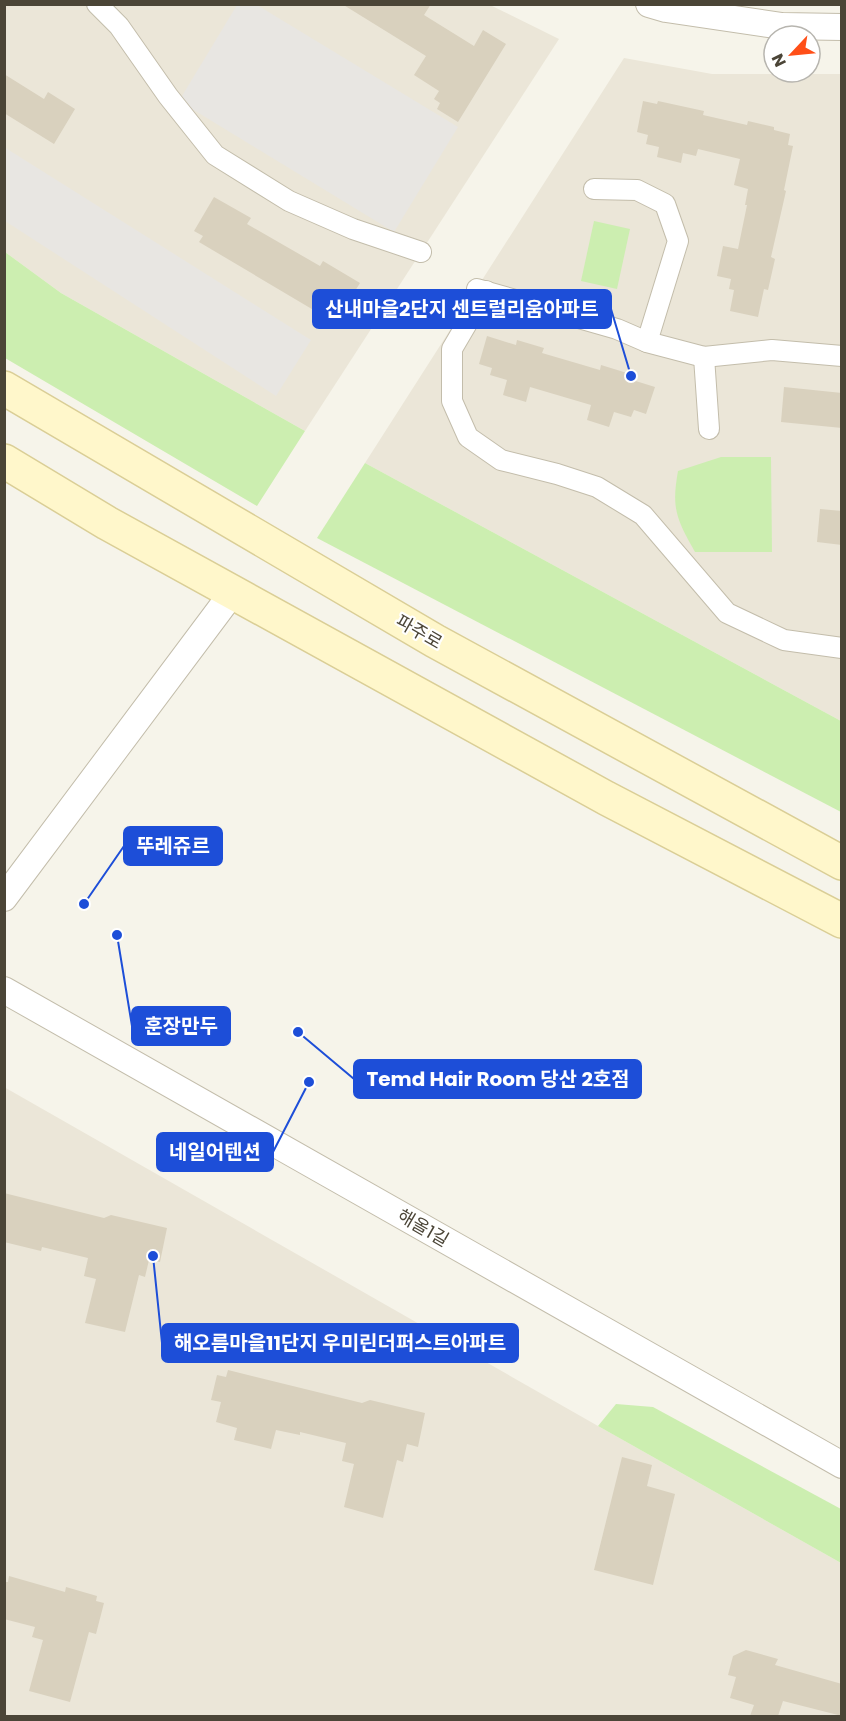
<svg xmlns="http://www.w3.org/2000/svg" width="846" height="1721" font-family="Poppins,'Noto Sans KR',sans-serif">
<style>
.residential{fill:#ebe6d8}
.green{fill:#cceeb0}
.parking{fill:#e8e6e2}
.building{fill:#d9d1be}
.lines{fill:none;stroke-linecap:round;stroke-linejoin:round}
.pedestrian-casing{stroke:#c3bdab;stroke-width:22}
.minor-casing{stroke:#c3bdab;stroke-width:28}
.secondary-casing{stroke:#dace96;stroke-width:36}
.pedestrian{stroke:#fff;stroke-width:20}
.minor{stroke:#fff;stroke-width:26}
.secondary{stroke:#fff7cb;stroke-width:33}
.labels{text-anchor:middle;stroke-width:4.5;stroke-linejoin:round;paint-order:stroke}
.street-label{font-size:18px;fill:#4b4537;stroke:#fff}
.leader{fill:none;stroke:#1d4ed8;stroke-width:2}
.callout-dot{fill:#1d4ed8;stroke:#fff;stroke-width:2}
.callout{fill:#1d4ed8;stroke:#1d4ed8;stroke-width:2}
.callout-label{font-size:20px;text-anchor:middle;font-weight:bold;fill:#fff}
</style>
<rect width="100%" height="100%" fill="#f6f4ea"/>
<g class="residential">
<polygon points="5,5 490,5 559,39 305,431 61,293 5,252"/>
<polygon points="624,58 712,74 841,74 841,721 365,463"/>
<polygon points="4,1087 598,1426 841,1563 841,1716 5,1716"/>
</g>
<g class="green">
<polygon points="594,221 630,229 617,289 581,281"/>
<polygon points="5,252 61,293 305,431 257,506 5,358"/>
<path d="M 721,457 L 771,457 L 772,552 L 695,552 C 677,520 671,509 678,471 Z"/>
<polygon points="365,463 841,721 841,812 317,538"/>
<polygon points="616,1404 653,1407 841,1509 841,1563 598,1426"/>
</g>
<g class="parking">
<polygon points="237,5 257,5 458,127 394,232 179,101"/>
<polygon points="4,147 311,340 276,396 5,221"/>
</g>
<g class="building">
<polygon points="342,4 431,4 424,15 474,46 483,30 506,44 458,122 437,109 440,103 434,99 439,91 414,75 426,56"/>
<polygon points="4,74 44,99 48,92 75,109 54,144 4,113"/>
<polygon points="643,101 657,104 658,101 704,111 703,115 747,125 748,121 774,127 774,130 790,134 788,145 793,146 784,190 786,191 771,257 775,259 768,290 764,289 758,317 730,311 734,290 729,289 731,279 717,276 723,246 738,249 747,205 745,205 748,189 734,185 740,159 698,149 696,156 683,153 681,163 657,157 659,147 646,144 648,135 637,132"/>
<polygon points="214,197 251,218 247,224 320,266 323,261 360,283 339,317 331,312 327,318 199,242 203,236 194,231"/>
<polygon points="487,336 516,345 517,340 544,348 542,353 600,370 601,365 627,373 626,378 655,387 646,414 634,410 631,417 614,412 609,427 587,420 591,405 530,387 526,402 503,395 507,380 490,375 492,368 479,364"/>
<polygon points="784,387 842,393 842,428 781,422"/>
<polygon points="820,509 842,511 842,545 817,542"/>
<polygon points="4,1193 104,1218 111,1215 167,1228 160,1262 149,1260 145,1277 139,1275 125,1332 85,1323 96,1279 84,1276 88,1258 42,1247 41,1251 4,1242"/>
<polygon points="228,1370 362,1403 370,1400 425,1413 418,1447 407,1444 403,1462 397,1460 383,1518 344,1507 354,1464 342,1461 346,1443 300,1432 300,1435 276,1430 271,1449 234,1440 237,1428 216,1422 221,1402 211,1400 217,1375 226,1377"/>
<polygon points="622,1457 652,1465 647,1486 675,1494 653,1585 594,1570"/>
<polygon points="9,1576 65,1592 66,1587 97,1596 96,1601 104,1603 96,1634 89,1632 70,1702 29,1691 43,1640 32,1637 35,1627 4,1619 4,1582 8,1582"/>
<polygon points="746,1650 778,1659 775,1665 842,1684 842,1716 783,1701 778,1716 750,1716 754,1705 730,1698 736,1677 728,1675 733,1656"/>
</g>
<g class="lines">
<defs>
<g id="pedestrian">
<polyline points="97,4 119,26 168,96 215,155 289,201 353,229 421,252"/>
<polyline points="594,189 637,190 665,204 678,241 647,342"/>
<polyline points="477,289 617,329 647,342 704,357 772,350 842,356"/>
<polyline points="486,291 452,349 452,401 468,437 501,460 557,474 597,487 643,515 727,613 784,640 842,648"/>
<polyline points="704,357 709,429"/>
</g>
<g id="minor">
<polyline points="649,4 666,9 782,26 842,27"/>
<polyline points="4,898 233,592"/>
<polyline points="4,990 842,1465"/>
</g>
<g id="secondary">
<polyline points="4,388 435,641 842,863"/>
<polyline points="4,461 107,523 606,798 842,921"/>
</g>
</defs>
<use href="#pedestrian" class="pedestrian-casing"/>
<use href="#minor" class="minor-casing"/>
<use href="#secondary" class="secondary-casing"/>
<use href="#pedestrian" class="pedestrian"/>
<use href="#minor" class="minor"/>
<use href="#secondary" class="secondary"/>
</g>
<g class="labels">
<g class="street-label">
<text transform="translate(419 632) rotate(30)" y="6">파주로</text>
<text transform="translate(423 1228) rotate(30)" y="6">해올1길</text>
</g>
</g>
<path class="leader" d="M631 376L611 309M84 904L124 846M117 935L132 1026M298 1032L354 1079M309 1082L273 1152M153 1256L162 1343"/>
<g class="callout-dot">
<circle cx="631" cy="376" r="6"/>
<circle cx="84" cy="904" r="6"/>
<circle cx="117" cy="935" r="6"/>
<circle cx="298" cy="1032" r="6"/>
<circle cx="309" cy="1082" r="6"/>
<circle cx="153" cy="1256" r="6"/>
</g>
<g class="callout">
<rect x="313" y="290" width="298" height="38" rx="6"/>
<rect x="124" y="827" width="98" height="38" rx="6"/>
<rect x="132" y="1007" width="98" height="38" rx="6"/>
<rect x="354" y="1060" width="287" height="38" rx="6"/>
<rect x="157" y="1133" width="116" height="38" rx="6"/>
<rect x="162" y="1324" width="356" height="38" rx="6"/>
</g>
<g class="callout-label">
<text x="462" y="316">산내마을2단지 센트럴리움아파트</text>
<text x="173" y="853">뚜레쥬르</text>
<text x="181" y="1033">훈장만두</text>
<text x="498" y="1086">Temd Hair Room 당산 2호점</text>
<text x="215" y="1159">네일어텐션</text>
<text x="340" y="1350">해오름마을11단지 우미린더퍼스트아파트</text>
</g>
<rect width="846" height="1721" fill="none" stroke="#4b4537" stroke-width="12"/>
<g transform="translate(792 54) rotate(244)"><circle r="28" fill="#ffffff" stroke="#b7b5af" stroke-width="1.5"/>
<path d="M0-4.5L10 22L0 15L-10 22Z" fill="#ff4f18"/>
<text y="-9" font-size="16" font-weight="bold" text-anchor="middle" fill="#4b4537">N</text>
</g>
</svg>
